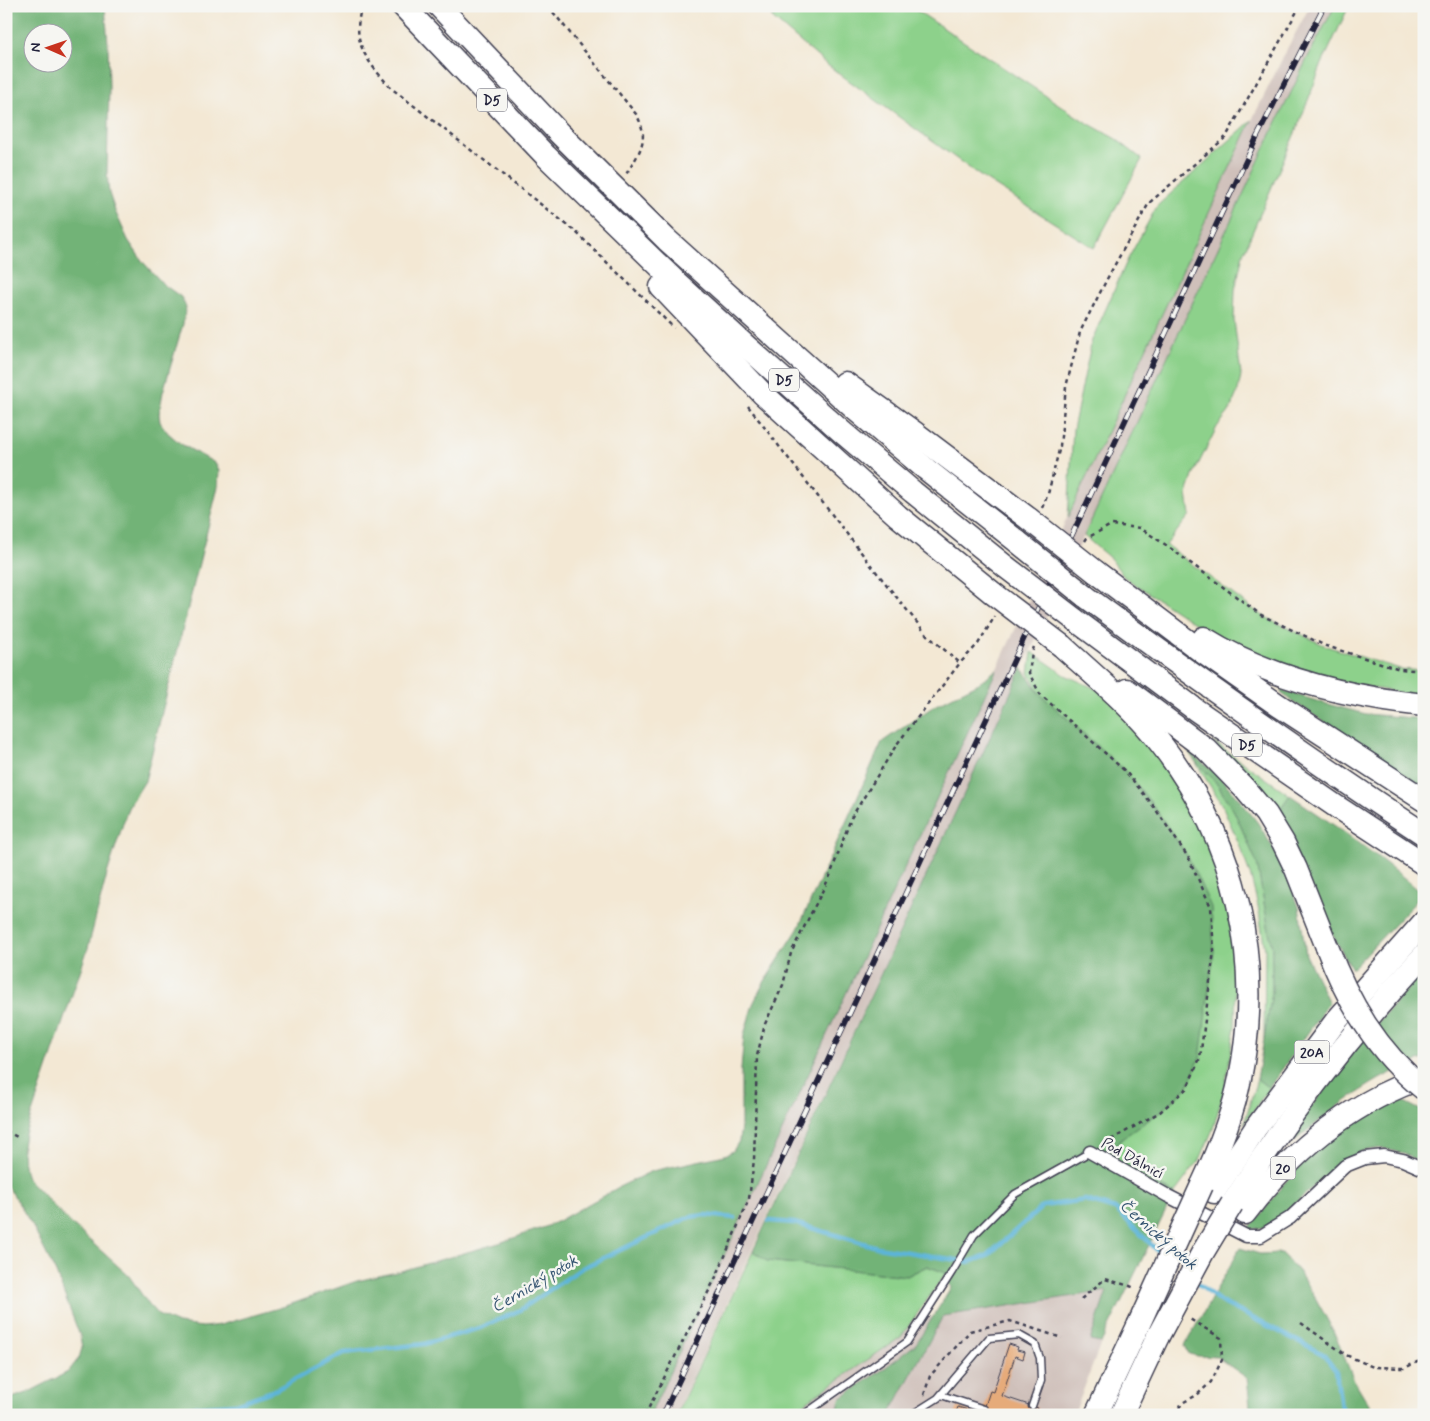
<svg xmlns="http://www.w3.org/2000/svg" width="1430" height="1421" font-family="Mynerve,sans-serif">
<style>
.industrial{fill:#cfc0ba}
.green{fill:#8dd18b;stroke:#587a63}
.forest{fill:#72b377;stroke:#4a6a59;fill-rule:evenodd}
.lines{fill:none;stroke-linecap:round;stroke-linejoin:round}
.stream{stroke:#5cb4d9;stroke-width:4.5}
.building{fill:#e6ab7a}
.lane-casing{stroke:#414052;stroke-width:9}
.street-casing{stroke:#414052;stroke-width:15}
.highway-casing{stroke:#414052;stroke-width:25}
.path{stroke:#414052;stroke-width:2.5;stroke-dasharray:4 4;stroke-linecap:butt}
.lane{stroke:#fff;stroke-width:6}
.street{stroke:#fff;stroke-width:12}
.highway{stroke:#fff;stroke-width:22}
.rail-casing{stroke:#22223b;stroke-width:5.5}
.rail{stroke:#f6f6f2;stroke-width:4;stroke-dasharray:11;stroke-linecap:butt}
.highway-bridge-casing{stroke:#414052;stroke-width:25;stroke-linecap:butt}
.highway-bridge{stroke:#fff;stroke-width:22}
.labels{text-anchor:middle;stroke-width:5;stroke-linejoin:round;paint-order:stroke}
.shield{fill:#f6f6f2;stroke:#626272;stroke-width:1}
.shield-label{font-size:14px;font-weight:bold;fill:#22223b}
.street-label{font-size:15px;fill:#22223b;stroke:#f6f6f2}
.water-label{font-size:16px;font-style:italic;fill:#365572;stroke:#f6f6f2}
</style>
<rect width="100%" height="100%" fill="#f6f6f2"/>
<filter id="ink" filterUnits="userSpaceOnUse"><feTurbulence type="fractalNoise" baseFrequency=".02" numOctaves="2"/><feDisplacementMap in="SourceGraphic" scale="10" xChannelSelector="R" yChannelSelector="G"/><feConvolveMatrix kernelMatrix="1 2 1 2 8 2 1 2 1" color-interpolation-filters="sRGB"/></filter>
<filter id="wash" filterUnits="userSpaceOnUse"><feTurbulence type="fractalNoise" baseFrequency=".0096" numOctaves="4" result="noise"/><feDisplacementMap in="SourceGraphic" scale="20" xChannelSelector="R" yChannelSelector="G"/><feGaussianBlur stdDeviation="1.12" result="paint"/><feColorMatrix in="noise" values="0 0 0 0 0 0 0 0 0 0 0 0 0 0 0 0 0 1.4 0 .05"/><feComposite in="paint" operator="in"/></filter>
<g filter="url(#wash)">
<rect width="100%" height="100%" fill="#f3e8d4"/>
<g class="industrial">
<polygon points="1310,6 1335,6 1308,57 1273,130 675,1415 650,1415 1252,120 1288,47"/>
<polygon points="1107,1291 1090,1341 1101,1343 1074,1415 792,1415 806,1402 901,1337 913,1320"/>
</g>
<g class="green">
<polygon points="802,6 910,6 1084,121 1116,139 1142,159 1094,248 983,178 826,64 771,17"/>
<polygon points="1335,6 1349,6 1322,64 1298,126 1243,254 1235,290 1234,320 1241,375 1238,391 1229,412 1217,427 1194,473 1187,494 1190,515 1166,545 1261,615 1326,646 1400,669 1424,671 1424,695 1405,694 1301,674 1208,632 1124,577 1111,559 1084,536 1273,130 1308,57"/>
<polygon points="1252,120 1068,517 1073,429 1092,340 1128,259 1157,206"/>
<polygon points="1032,652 1065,675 1103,692 1133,721 1187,795 1224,885 1232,927 1236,974 1235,1026 1225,1087 1213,1129 1199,1162 1193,1168 1174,1194 1120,1163 1113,1154 1118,1141 1160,1112 1188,857 1152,804 1126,772 1040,694 1029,673"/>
<polygon points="1212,741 1290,795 1277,813"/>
<polygon points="1195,761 1215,781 1234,811 1257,863 1272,948 1272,993 1264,1039 1265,950 1258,906 1250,874 1239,844 1223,807"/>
<polygon points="1257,1079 1269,1088 1244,1124"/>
<polygon points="753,1251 768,1261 907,1276 927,1266 946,1273 901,1337 806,1402 792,1415 676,1415"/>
</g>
<g class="forest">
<path d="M 6,6 L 105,6 L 108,44 L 109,88 L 107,173 L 109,193 L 115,211 L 128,240 L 143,262 L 163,284 L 181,297 L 186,307 L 183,324 L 163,392 L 159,414 L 160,422 L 168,433 L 181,444 L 215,463 L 219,471 L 218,487 L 145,781 L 128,808 L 107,874 L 88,948 L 25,1134 L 22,1152 L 23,1165 L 27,1178 L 67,1220 L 129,1276 L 149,1305 L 158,1315 L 178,1324 L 203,1327 L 220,1325 L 286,1306 L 357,1281 L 401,1271 L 499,1243 L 545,1227 L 558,1221 L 619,1187 L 652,1171 L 725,1155 L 733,1151 L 739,1141 L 741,1127 L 741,1069 L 744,1035 L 753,1004 L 763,984 L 798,929 L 882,742 L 934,706 L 979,683 L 997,669 L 650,1415 L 6,1415 L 6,1400 L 27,1393 L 68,1372 L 79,1358 L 82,1348 L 80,1336 L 56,1273 L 33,1227 L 13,1194 L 6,1186 ZM 62,32 L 62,62 L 32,62 L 32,32 Z"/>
<polygon points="1022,668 1040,694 1126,772 1152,804 1188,857 1211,907 1214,951 1200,1058 1187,1088 1160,1112 1118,1141 1113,1154 1120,1163 1174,1194 1101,1343 1090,1341 1107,1291 943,1316 889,1415 837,1415 840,1399 881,1371 916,1344 951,1288 946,1273 927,1266 907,1276 767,1261 753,1251"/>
<polygon points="1282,690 1323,703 1366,714 1424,719 1424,787 1292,701 1281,693"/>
<polygon points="1187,750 1219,776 1240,800 1258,823 1283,864 1299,907 1306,955 1329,1003 1269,1088 1257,1079 1272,993 1272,948 1257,863 1234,811 1215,781 1195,761"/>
<path d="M 1290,795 C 1336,826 1381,857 1423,894 L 1352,969 L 1329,929 L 1277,813 Z"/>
<path d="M 1424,970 L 1424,1059 C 1373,1076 1333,1110 1292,1143 L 1289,1136 L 1354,1050 Z"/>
<polygon points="1401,1100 1424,1112 1424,1163 1404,1154 1382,1148 1363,1151 1340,1162 1283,1215 1266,1227 1247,1230 1262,1213 1285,1182 1319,1147 1352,1124"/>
<polygon points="1240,1248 1260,1254 1281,1253 1298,1271 1316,1299 1333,1330 1353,1378 1375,1415 1251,1415 1247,1378 1217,1357 1198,1356 1189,1354 1185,1345"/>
</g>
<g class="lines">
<g class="stream">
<polyline points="769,1221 794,1223 877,1247 969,1262 987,1256 1043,1206 1085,1200 1115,1209 1163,1256"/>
<polyline points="1194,1281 1221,1302 1323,1354 1336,1371 1342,1415"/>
<polyline points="142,1415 147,1410 235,1404 275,1390 344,1353 424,1344 480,1328 520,1310 582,1268 690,1217 705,1215 735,1218"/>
</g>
</g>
<g id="blocks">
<g class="building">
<polygon points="1009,1344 1018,1347 1017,1350 1025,1352 1023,1359 1015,1356 1002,1396 1038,1408 1035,1415 982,1415 990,1391 993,1392"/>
<polygon points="958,1407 981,1414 981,1415 955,1415"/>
</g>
</g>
</g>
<g filter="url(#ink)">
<use href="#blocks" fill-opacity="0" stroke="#414052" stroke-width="1"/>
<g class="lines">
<defs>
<g id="lane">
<polyline points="941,1395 984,1409"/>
<polyline points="807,1415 806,1413 907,1342 952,1272 974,1235 1015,1194 1090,1152"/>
<polyline points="911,1415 938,1398 989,1338 1019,1335 1035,1344 1040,1358 1041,1380 1032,1406"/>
</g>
<polyline id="street" points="1090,1152 1168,1196 1246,1236 1261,1236 1290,1218 1345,1166 1365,1158 1384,1156 1403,1160 1424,1169"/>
<g id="highway">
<polyline points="403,6 546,156 674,280 746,346 842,432 913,492 1006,567"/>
<polyline points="439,6 560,134 667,240 856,410 926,469 1018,542"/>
<polyline points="661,287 762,393 898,516 994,594"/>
<polyline points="845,383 915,433 1029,519"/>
<polyline points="1096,572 1201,651 1278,705 1424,800"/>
<path d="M 1085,596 C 1196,678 1308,758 1424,834"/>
<polyline points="1074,619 1196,710 1337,807 1424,864"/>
<path d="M 1204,638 C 1268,678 1349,697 1424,705"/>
<path d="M 1062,646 C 1096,677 1133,707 1161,744 C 1236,840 1264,959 1240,1078 C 1233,1115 1218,1151 1202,1185"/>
<polyline points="1127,690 1206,749 1244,788 1266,814 1283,842 1296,869 1327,947"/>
<polyline points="1214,1192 1255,1129 1336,1021 1424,922"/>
<path d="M 1232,1204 C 1288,1115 1352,1032 1424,955"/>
<path d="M 1245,1213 C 1292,1151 1349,1103 1424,1077"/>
<polyline points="1096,1415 1138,1326"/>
<polyline points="1121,1415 1158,1336"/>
</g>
</defs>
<use href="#lane" class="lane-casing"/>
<use href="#street" class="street-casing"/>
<use href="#highway" class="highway-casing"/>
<g class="path">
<path d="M 362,6 C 350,43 368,62 391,88 L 575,231 L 674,328"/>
<path d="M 548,6 L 636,114 C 651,140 639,153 625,176"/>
<polyline points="748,406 874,569 927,635 960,663"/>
<polyline points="1042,508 1048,494 1060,446 1066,387 1080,332 1107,279 1149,203 1226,137 1300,6"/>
<polyline points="1085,541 1087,538 1111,525 1140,528 1166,545 1261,615 1326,646 1400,669 1424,671"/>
<polyline points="1034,647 1032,652 1029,673 1040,694 1126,772 1152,804 1188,857 1211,907 1214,951 1200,1058 1187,1088 1160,1112 1102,1145"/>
<polyline points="6,1131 19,1138"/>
<polyline points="1081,1299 1105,1279 1130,1286 1135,1288"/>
<polyline points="1301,1323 1346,1355 1373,1367 1404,1368 1424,1359"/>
<polyline points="924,1395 930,1376 970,1331 1010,1321 1062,1338"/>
<polyline points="645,1415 717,1275 749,1199 754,1160 757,1056 765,1024 783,985 791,953 830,876 851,818 897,744 960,663 978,644 995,616"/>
<polyline points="948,1415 950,1409"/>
<polyline points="1175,1415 1182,1403 1197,1395 1211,1382 1222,1360 1221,1338 1188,1318"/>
</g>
<use href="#lane" class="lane"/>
<use href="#street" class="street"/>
<use href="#highway" class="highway"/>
<defs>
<polyline id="rail" points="663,1415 1257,137 1324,6"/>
</defs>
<use href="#rail" class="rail-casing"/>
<use href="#rail" class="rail"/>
<defs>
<g id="highway-bridge">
<polyline points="1029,519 1096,572"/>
<polyline points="1018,542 1085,596"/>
<polyline points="1006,567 1074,619"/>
<polyline points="994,594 1062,646"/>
<path d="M 1327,947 C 1348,1002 1377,1052 1424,1089"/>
<polyline points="1138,1326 1202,1185"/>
<polyline points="1158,1336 1203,1252 1232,1204"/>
</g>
</defs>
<use href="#highway-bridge" class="highway-bridge-casing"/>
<use href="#highway-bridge" class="highway-bridge"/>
</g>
</g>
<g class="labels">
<g class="shield">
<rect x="477" y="88.5" width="30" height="23" rx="4"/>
<rect x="769" y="368.5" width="30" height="23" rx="4"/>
<rect x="1232" y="733.5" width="30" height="23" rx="4"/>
<rect x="1294.5" y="1040.5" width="35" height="23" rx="4"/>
<rect x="1270.5" y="1156.5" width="25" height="23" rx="4"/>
</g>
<g class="shield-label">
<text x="492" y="105">D5</text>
<text x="784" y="385">D5</text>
<text x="1247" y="750">D5</text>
<text x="1312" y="1057">20A</text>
<text x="1283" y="1173">20</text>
</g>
<g class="street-label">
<text transform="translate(1133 1158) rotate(29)" y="5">Pod Dálnicí</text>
</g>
<g class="water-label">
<text transform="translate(1159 1234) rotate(41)" y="6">Černický potok</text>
<text transform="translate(534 1283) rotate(-31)" y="6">Černický potok</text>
</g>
</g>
<rect width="1430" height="1421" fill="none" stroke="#f6f6f2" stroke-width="25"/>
<g transform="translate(48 48) rotate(272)"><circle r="24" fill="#f6f6f2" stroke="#a1a1a9"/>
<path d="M0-4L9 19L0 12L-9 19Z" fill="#c8321e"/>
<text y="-8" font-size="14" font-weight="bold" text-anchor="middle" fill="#22223b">N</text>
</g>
</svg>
